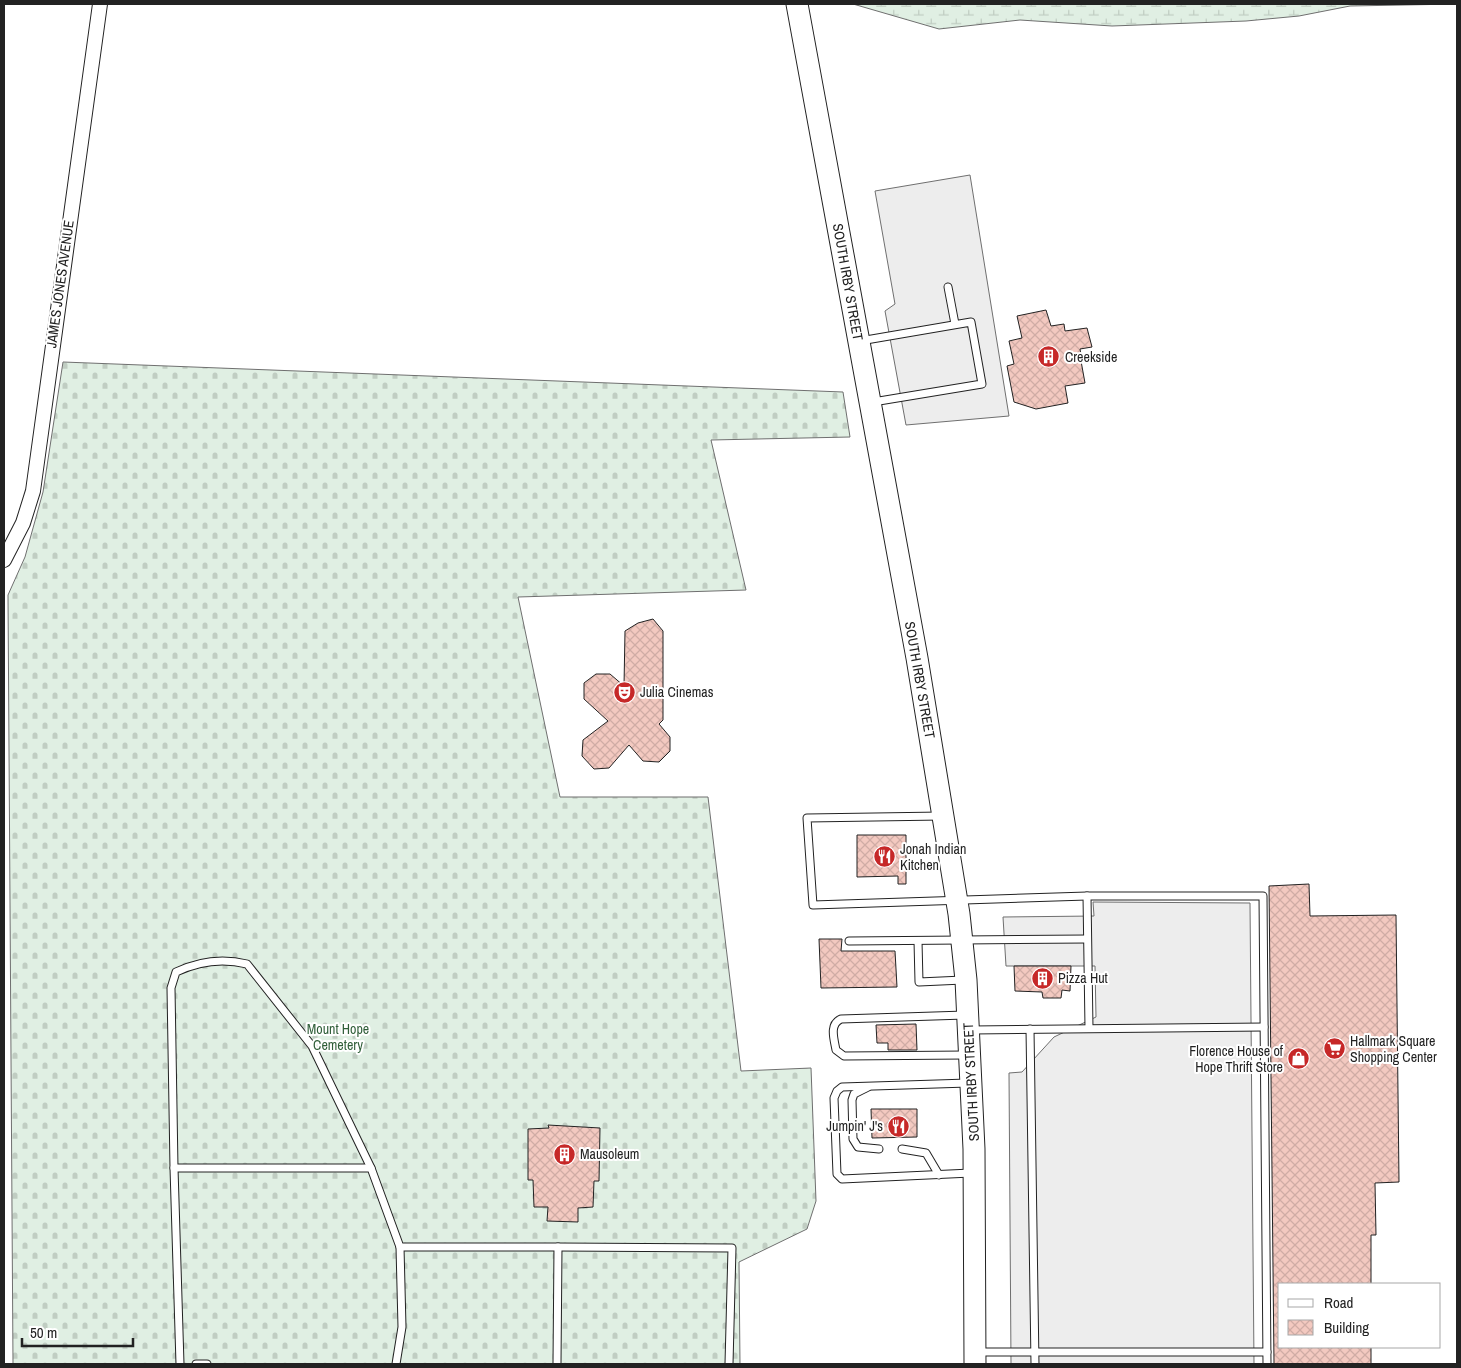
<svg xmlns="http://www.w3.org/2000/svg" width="1461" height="1368" font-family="'Archivo Narrow',sans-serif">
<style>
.wetland{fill:url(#wetland-marsh);stroke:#6f6f6f}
.cemetery{fill:url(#cemetery-stones);stroke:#6f6f6f}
.parking{fill:#ededed;stroke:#6f6f6f}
.building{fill:url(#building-cross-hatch);stroke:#222}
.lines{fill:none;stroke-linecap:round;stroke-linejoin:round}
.lane-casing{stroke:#222;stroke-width:9}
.street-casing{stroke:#222;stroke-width:16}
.primary-casing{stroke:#222;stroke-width:23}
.lane{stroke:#fff;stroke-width:7}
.street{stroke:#fff;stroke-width:14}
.primary{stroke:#fff;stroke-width:21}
.labels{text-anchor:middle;stroke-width:4;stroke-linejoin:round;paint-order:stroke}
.street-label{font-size:14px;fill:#222;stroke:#fff}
.poi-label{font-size:14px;fill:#222;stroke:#fff;text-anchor:start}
.park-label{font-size:14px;fill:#2f5e38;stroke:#fff}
</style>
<defs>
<pattern id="wetland-marsh" width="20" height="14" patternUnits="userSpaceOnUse" patternTransform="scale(1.25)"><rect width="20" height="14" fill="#e0efe3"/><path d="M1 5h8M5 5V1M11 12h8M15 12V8" fill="none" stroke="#c0cdc2"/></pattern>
<pattern id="cemetery-stones" width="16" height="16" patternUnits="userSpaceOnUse" patternTransform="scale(1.25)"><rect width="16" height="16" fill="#e0efe3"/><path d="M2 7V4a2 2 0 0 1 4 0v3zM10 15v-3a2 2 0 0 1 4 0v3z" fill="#c0cdc2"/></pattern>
<pattern id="building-cross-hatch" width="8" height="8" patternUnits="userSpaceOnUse" patternTransform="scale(1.25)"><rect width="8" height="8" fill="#f3c9c0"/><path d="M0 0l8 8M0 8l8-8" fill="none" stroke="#d0aca5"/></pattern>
</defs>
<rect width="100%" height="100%" fill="#fff"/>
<polygon class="wetland" points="853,4 1457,4 1350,6 1299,16 1246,21 1112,26 1020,20 939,29"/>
<polygon class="cemetery" points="63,362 843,392 850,437 711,440 746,590 518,597 560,797 708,797 741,1071 811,1068 816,1201 807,1229 739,1262 740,1364 13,1364 8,595 25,557 43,492"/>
<g class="parking">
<polygon points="970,175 1009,416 906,425 885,311 895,304 875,191"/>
<polygon points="1093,902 1250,903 1254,1364 1011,1364 1009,1073 1022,1072 1054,1037 1096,1017 1095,966 1006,966 1003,917 1094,916"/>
</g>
<g class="building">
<polygon points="1046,310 1051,326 1064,324 1065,331 1087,328 1092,347 1080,349 1081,355 1084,355 1085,360 1081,361 1085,383 1065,386 1068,403 1036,409 1014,402 1007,366 1014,364 1009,341 1022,338 1017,316"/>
<polygon points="653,619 663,631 663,720 659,724 670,737 670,751 659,762 643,761 629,745 609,768 594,769 582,756 583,740 608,721 584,699 584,683 596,674 610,674 624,686 625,631 638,623"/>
<polygon points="857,835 906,835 906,884 898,884 898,876 857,877"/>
<polygon points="1309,884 1310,916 1396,915 1399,1182 1375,1183 1376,1235 1371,1235 1371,1284 1280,1284 1280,1347 1371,1347 1371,1364 1274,1364 1269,886"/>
<polygon points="819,939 842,939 841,951 895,951 897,987 821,988"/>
<polygon points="1014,966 1071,966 1070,991 1062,990 1061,998 1043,998 1042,992 1015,991"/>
<polygon points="916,1024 917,1050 888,1050 888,1043 877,1043 876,1025"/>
<polygon points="871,1109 917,1109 917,1137 872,1138"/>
<polygon points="548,1125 600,1128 599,1181 594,1181 593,1207 578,1208 578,1222 547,1221 548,1207 534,1207 533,1180 528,1180 528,1129 549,1128"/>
</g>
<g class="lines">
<defs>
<g id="lane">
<polyline points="948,287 955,324"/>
<polyline points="860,341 971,322 982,384 873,402"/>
<polyline points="942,816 807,818 813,905 1087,896 1263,896 1267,1364"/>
<polyline points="1087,896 1089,1028"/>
<polyline points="849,941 1087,939"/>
<polyline points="918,941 919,982 963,980"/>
<path d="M 965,1015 L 841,1019 C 829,1024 834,1039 836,1050 L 844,1056 L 966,1055"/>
<polyline points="1030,1029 1035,1364"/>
<polyline points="972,1030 1264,1027"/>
<polyline points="968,1083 842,1087 837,1091 834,1098 837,1174 842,1179 971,1173"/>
<polyline points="868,1087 854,1094 852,1100 853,1139 858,1147 879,1149"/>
<polyline points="902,1149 926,1153 939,1175"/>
<path d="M 174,1168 L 171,988 L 176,972 C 199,961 223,958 247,964 L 312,1046 L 371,1168"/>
<polyline points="558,1247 732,1248 729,1364"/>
<polyline points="977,1352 1267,1352"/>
<polyline points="180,1364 174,1168 371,1168 400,1247 558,1247 557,1364"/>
<polyline points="196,1364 207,1364"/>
<polyline points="396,1364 402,1327 400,1247"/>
</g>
<polyline id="street" points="4,560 23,523 33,491 100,4"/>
<polyline id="primary" points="797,4 917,658 959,914 966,980 974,1149 975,1364"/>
</defs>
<use href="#lane" class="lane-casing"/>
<use href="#street" class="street-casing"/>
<use href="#primary" class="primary-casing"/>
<use href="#lane" class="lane"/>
<use href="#street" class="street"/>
<use href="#primary" class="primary"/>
</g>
<defs>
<symbol id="building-disc" viewBox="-11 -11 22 22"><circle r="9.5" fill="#c62828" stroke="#fff"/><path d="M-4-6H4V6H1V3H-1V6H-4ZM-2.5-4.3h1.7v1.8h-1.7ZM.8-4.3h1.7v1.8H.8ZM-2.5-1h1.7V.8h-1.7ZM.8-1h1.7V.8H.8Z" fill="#fff"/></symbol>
<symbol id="theatre-disc" viewBox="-11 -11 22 22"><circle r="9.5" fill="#c62828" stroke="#fff"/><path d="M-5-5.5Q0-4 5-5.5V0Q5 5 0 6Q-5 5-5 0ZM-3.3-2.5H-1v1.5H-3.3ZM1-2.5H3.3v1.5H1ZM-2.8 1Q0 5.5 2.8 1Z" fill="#fff"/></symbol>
<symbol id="restaurant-disc" viewBox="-11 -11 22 22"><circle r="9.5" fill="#c62828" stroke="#fff"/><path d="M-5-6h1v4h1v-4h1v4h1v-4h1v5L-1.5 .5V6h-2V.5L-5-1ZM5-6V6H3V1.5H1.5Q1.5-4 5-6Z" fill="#fff"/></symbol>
<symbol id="supermarket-disc" viewBox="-11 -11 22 22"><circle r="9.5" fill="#c62828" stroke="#fff"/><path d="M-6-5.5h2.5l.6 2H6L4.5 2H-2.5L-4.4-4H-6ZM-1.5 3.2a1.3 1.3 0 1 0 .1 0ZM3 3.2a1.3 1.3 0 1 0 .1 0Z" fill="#fff"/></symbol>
<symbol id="shop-disc" viewBox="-11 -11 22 22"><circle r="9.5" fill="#c62828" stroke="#fff"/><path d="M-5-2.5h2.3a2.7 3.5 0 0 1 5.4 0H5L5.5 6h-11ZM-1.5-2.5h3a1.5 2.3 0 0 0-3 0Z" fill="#fff"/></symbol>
</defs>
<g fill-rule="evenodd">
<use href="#building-disc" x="1036" y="344" width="25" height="25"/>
<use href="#theatre-disc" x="612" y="680" width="25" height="25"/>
<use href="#restaurant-disc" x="872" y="844" width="25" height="25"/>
<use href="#building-disc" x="1030" y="966" width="25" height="25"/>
<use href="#supermarket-disc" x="1322" y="1036" width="25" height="25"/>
<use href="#shop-disc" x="1286" y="1046" width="25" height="25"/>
<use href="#restaurant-disc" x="886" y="1114" width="25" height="25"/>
<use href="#building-disc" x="552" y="1142" width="25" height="25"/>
</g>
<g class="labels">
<g class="street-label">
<text transform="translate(848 282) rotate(80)" y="5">SOUTH IRBY STREET</text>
<text transform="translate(60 284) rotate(-82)" y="5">JAMES JONES AVENUE</text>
<text transform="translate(920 680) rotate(80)" y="5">SOUTH IRBY STREET</text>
<text transform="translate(971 1082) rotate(-93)" y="5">SOUTH IRBY STREET</text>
</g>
<g class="poi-label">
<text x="1065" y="362">Creekside</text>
<text x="640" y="697">Julia Cinemas</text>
<text x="900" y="854">Jonah Indian<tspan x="900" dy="16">Kitchen</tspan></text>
<text x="1058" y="983">Pizza Hut</text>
<text x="1350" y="1046">Hallmark Square<tspan x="1350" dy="16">Shopping Center</tspan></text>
<text x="1283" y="1056" text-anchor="end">Florence House of<tspan x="1283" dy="16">Hope Thrift Store</tspan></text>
<text x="883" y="1131" text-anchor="end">Jumpin' J's</text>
<text x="580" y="1159">Mausoleum</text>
</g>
<g class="park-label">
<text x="338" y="1034">Mount Hope<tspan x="338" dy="16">Cemetery</tspan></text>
</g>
</g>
<rect width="1461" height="1368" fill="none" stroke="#222222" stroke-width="10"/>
<rect x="1278" y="1283" width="162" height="65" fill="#ffffff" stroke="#a7a7a7"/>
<rect x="1288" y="1299" width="25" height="8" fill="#ffffff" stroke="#a7a7a7"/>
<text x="1324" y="1308" font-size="15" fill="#222222">Road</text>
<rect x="1288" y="1320" width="25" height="15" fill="url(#building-cross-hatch)" stroke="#a7a7a7"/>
<text x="1324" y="1333" font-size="15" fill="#222222">Building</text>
<path d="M22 1338v8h111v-8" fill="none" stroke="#222222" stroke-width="2.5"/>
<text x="30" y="1338" font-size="15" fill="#222222" stroke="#ffffff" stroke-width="4" paint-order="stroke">50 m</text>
</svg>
